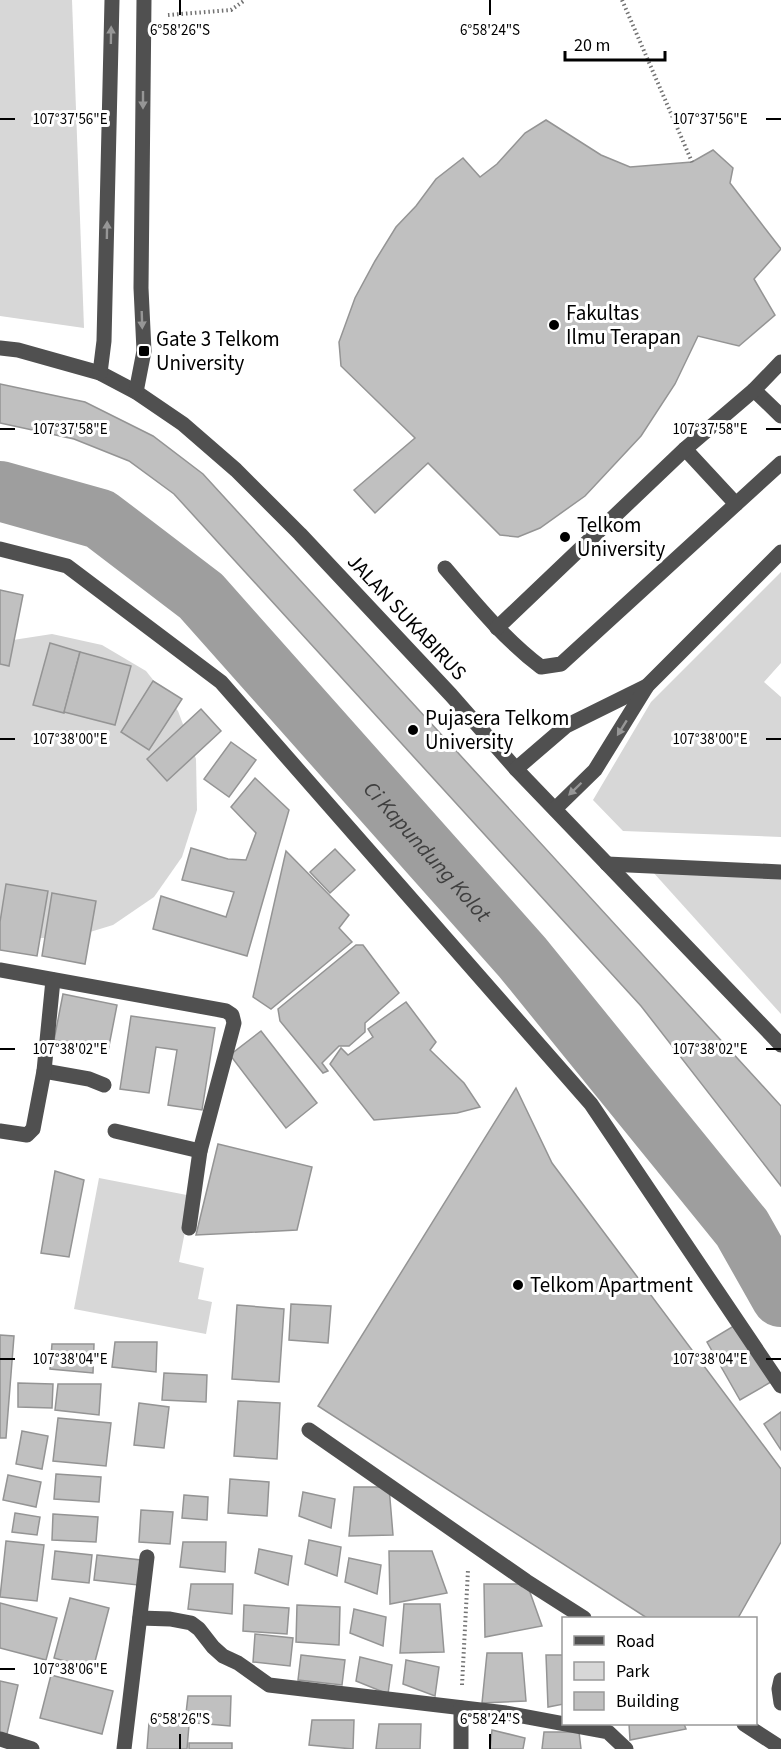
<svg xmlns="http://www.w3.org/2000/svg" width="781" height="1749" font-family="'Source Sans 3',sans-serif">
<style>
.green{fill:#d7d7d7}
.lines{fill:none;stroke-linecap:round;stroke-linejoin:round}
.river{stroke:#9e9e9e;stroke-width:60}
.building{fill:#c0c0c0;stroke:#949494;stroke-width:1.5}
.path{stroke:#727272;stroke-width:4;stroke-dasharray:1.5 3;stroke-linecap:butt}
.minor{stroke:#505050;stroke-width:15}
.oneway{fill:#969696}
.ticks{fill:none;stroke:#000;stroke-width:2}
.poi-dot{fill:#000;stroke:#fff;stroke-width:2}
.labels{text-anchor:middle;stroke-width:6;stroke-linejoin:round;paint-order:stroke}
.poi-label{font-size:21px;fill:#000;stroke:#fff;text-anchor:start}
.street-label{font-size:21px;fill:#000;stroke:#fff}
.water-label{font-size:22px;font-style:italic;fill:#3f3f3f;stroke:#fff}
.ticks-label{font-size:15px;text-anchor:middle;fill:#000;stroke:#fff;stroke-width:6;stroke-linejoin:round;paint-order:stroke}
</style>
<rect width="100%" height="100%" fill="#fff"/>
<g class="green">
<polygon points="0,0 72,0 84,328 0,316"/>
<polygon points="781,572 781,663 764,682 781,697 781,837 623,831 593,800 651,702"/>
<polygon points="52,634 102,645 146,671 178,711 196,759 197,810 182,857 154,897 113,925 67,939 18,937 0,931 0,642"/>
<polygon points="652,871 781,877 781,1014"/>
<polygon points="99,1178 192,1196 179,1262 204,1268 198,1299 212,1302 206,1334 74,1309"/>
</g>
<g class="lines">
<path class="river" id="s1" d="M 0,491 L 100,519 L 201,596 L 522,957 L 742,1228 L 781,1297"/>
</g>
<g class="building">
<polygon points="546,120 601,155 630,167 692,162 713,150 733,168 730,183 781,249 754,279 775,315 739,346 698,336 675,384 641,436 585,496 540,528 518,537 500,535 428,463 375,513 354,490 415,438 341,366 339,342 355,298 375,261 396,227 416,206 436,179 463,158 480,177 497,164 525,133"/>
<polygon points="0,384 85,402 153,436 203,474 781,1106 781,1186 641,1006 174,494 129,461 74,439 0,423"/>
<polygon points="0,590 23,595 9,666 0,664"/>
<polygon points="50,643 80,652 64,713 33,705"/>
<polygon points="80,652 131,666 115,725 64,712"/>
<polygon points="153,681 182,699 149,750 121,732"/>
<polygon points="201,709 221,731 167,781 147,759"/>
<polygon points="231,742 256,760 229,797 204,779"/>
<polygon points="255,778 289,810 247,956 153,929 161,896 226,917 234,892 182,880 191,848 228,859 246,860 256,833 231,807"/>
<polygon points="335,849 355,870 330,893 310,872"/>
<polygon points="286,851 349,915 339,928 352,942 271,1009 253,997"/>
<polygon points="6,884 48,891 37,956 0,950 0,922"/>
<polygon points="52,893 96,901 85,964 42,956"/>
<polygon points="356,945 363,945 399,993 365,1023 365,1032 349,1046 339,1046 322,1063 328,1071 323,1073 280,1021 278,1009"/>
<polygon points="63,994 117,1005 108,1051 54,1040"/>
<polygon points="406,1002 436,1042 430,1050 464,1083 480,1107 457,1113 374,1120 330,1064 341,1048 348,1055 373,1037 368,1029"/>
<polygon points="131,1016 215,1028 202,1110 168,1105 177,1050 156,1047 149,1093 120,1089"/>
<polygon points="261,1031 317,1103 286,1128 230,1055"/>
<polygon points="516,1088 552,1163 781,1469 781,1542 738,1618 647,1618 318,1406"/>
<polygon points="218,1144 312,1167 297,1230 196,1235"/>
<polygon points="55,1171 84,1180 69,1257 41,1253"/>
<polygon points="291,1304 331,1306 328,1343 289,1340"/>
<polygon points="237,1305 284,1309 279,1382 232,1379"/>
<polygon points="737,1324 771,1382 740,1400 707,1342"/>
<polygon points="0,1335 14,1336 6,1438 0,1438"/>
<polygon points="115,1342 157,1342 156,1372 112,1367"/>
<polygon points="52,1344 94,1344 93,1373 50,1369"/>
<polygon points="164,1373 207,1375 206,1402 162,1400"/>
<polygon points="18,1383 53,1384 52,1408 18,1407"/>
<polygon points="58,1384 101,1384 99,1415 55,1410"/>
<polygon points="238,1401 280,1403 277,1459 234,1456"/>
<polygon points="139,1403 169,1407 164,1448 134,1445"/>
<polygon points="781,1412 781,1450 764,1424"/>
<polygon points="58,1418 111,1423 106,1466 53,1461"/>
<polygon points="22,1431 48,1436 42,1469 16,1464"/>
<polygon points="56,1474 101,1477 99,1502 54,1499"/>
<polygon points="8,1475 41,1482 36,1507 3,1500"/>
<polygon points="230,1479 269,1482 267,1516 228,1513"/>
<polygon points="354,1487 389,1487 393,1535 349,1536"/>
<polygon points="303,1492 335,1499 331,1528 299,1516"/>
<polygon points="184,1495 208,1497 207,1520 182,1518"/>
<polygon points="141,1510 173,1512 170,1544 139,1542"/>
<polygon points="15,1513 40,1517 37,1535 12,1532"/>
<polygon points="53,1514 98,1517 96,1542 52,1540"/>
<polygon points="309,1540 341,1547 337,1576 305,1564"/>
<polygon points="6,1541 44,1545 37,1601 0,1597"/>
<polygon points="183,1542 226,1542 225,1572 180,1567"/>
<polygon points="259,1549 292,1556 288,1585 255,1573"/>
<polygon points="55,1551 92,1555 89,1583 52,1579"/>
<polygon points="389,1551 432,1551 447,1593 390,1604"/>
<polygon points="97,1555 141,1560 138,1585 94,1580"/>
<polygon points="349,1558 381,1565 377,1594 345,1582"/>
<polygon points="191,1584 233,1584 232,1614 188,1609"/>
<polygon points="484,1584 527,1584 542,1626 485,1637"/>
<polygon points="70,1598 109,1608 93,1669 54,1658"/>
<polygon points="0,1603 57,1618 46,1660 0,1648"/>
<polygon points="404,1604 440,1604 444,1652 400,1653"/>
<polygon points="244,1605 289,1608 287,1634 243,1631"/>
<polygon points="297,1605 340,1607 339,1645 296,1642"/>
<polygon points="354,1609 386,1617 383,1646 350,1633"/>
<polygon points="255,1634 293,1638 290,1666 253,1662"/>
<polygon points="487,1653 522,1653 526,1701 482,1703"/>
<polygon points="301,1655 345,1660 342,1685 298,1680"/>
<polygon points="546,1655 564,1655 564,1704 548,1707"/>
<polygon points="360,1657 392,1665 388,1694 356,1681"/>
<polygon points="406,1660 439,1667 435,1696 403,1684"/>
<polygon points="51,1675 113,1691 102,1734 40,1718"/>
<polygon points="0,1681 18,1685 7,1734 0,1733"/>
<polygon points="188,1696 231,1696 230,1726 185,1722"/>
<polygon points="312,1720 354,1720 353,1749 309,1745"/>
<polygon points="149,1723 189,1725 187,1749 147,1749"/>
<polygon points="379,1724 421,1724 420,1749 376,1749"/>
<polygon points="629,1724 684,1724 686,1729 630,1740"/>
<polygon points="492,1730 525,1738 523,1749 490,1749"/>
<polygon points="544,1732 579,1732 581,1749 542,1749"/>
<rect x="189" y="1743" width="43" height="6"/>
</g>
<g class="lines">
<g class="path">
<polyline points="622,0 692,162"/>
<polyline points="168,15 231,10 245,0"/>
<polyline points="462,1685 468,1570"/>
</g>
<g class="minor">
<polyline points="0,348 18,350 100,373 136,392 183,424 236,470 300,534 451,695 516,769 781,1045"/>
<polyline points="781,362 754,390 781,416"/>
<polyline points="100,373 104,341 112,0"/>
<polyline points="136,392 144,351 141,288 144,0"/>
<polyline points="685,449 736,504"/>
<polyline points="0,549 67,566 221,682 591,1104 781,1386"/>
<path d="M 445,568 C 475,603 504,639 541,667 L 561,664 L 781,463"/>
<polyline points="497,628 685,449 754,390"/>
<polyline points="516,769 566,726 647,686"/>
<polyline points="555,809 595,770 647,686 781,552"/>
<polyline points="607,864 781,872"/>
<polyline points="0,970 226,1011 232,1015 234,1023 200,1151 189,1228"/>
<polyline points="44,1071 89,1079 104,1085"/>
<polyline points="0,1131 27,1135 33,1129 44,1071 53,980"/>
<polyline points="115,1131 200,1151"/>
<polyline points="309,1430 526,1581 584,1618"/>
<polyline points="140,1618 170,1619 191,1623 199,1629 213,1647 223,1656 238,1663 269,1685 506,1713 608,1732 626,1749"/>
<polyline points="781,1680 779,1689 781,1703"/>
<polyline points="744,1724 781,1748"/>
<polyline points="0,1739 32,1749"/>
<polyline points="124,1749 147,1557"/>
<polyline points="461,1749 461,1708"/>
</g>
</g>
<defs><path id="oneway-solid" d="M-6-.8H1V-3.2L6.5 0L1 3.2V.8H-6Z" transform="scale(1.5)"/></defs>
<g class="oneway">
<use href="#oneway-solid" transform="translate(111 35) rotate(-89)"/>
<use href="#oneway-solid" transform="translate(143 100) rotate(90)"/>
<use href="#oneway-solid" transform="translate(107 230) rotate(-89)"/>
<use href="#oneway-solid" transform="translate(142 320) rotate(88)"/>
<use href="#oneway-solid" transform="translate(622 728) rotate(122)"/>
<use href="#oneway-solid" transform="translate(575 789) rotate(136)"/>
</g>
<path class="ticks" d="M 180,0 L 180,15M 490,0 L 490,15M 0,119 L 15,119M 766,119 L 781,119M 0,429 L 15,429M 766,429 L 781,429M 0,739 L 15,739M 766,739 L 781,739M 0,1049 L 15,1049M 766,1049 L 781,1049M 0,1359 L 15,1359M 766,1359 L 781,1359M 0,1669 L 15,1669M 180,1734 L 180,1749M 490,1734 L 490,1749"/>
<g class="poi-dot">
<circle cx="554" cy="325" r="6"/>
<rect x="138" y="345" width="12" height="12" rx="3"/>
<circle cx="565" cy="537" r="6"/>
<circle cx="413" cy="730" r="6"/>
<circle cx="518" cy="1285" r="6"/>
</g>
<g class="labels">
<g class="poi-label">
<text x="566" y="320">Fakultas<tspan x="566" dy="24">Ilmu Terapan</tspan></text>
<text x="156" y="346">Gate 3 Telkom<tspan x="156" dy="24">University</tspan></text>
<text x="577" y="532">Telkom<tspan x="577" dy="24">University</tspan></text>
<text x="425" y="725">Pujasera Telkom<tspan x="425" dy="24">University</tspan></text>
<text x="530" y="1292">Telkom Apartment</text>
</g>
<g class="street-label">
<text transform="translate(407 617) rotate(47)" y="7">JALAN SUKABIRUS</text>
</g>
<g class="water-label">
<text dy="8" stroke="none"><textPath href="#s1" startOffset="572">Ci Kapundung Kolot</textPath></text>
</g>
</g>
<g class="ticks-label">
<text x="180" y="35">6°58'26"S</text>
<text x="490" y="35">6°58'24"S</text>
<text x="710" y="124">107°37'56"E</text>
<text x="70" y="124">107°37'56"E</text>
<text x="70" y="434">107°37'58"E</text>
<text x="710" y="434">107°37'58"E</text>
<text x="70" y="744">107°38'00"E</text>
<text x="710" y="744">107°38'00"E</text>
<text x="70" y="1054">107°38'02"E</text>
<text x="710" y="1054">107°38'02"E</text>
<text x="710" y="1364">107°38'04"E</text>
<text x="70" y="1364">107°38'04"E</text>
<text x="70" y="1674">107°38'06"E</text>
<text x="180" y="1724">6°58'26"S</text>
<text x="490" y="1724">6°58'24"S</text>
</g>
<rect x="562" y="1617" width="195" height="108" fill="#ffffff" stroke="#999999" stroke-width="1.5"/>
<rect x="574" y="1636" width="30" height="9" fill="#505050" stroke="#999999" stroke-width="1.5"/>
<text x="616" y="1647" font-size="18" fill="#000000">Road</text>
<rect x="574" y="1662" width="30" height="18" fill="#d7d7d7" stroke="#999999" stroke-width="1.5"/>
<text x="616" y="1677" font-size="18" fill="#000000">Park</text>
<rect x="574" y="1692" width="30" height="18" fill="#c0c0c0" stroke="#999999" stroke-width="1.5"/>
<text x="616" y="1707" font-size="18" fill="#000000">Building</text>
<path d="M565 51v9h100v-9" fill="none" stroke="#000000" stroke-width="3"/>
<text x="574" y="51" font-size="18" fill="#000000" stroke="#ffffff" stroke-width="4.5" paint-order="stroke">20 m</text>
</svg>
